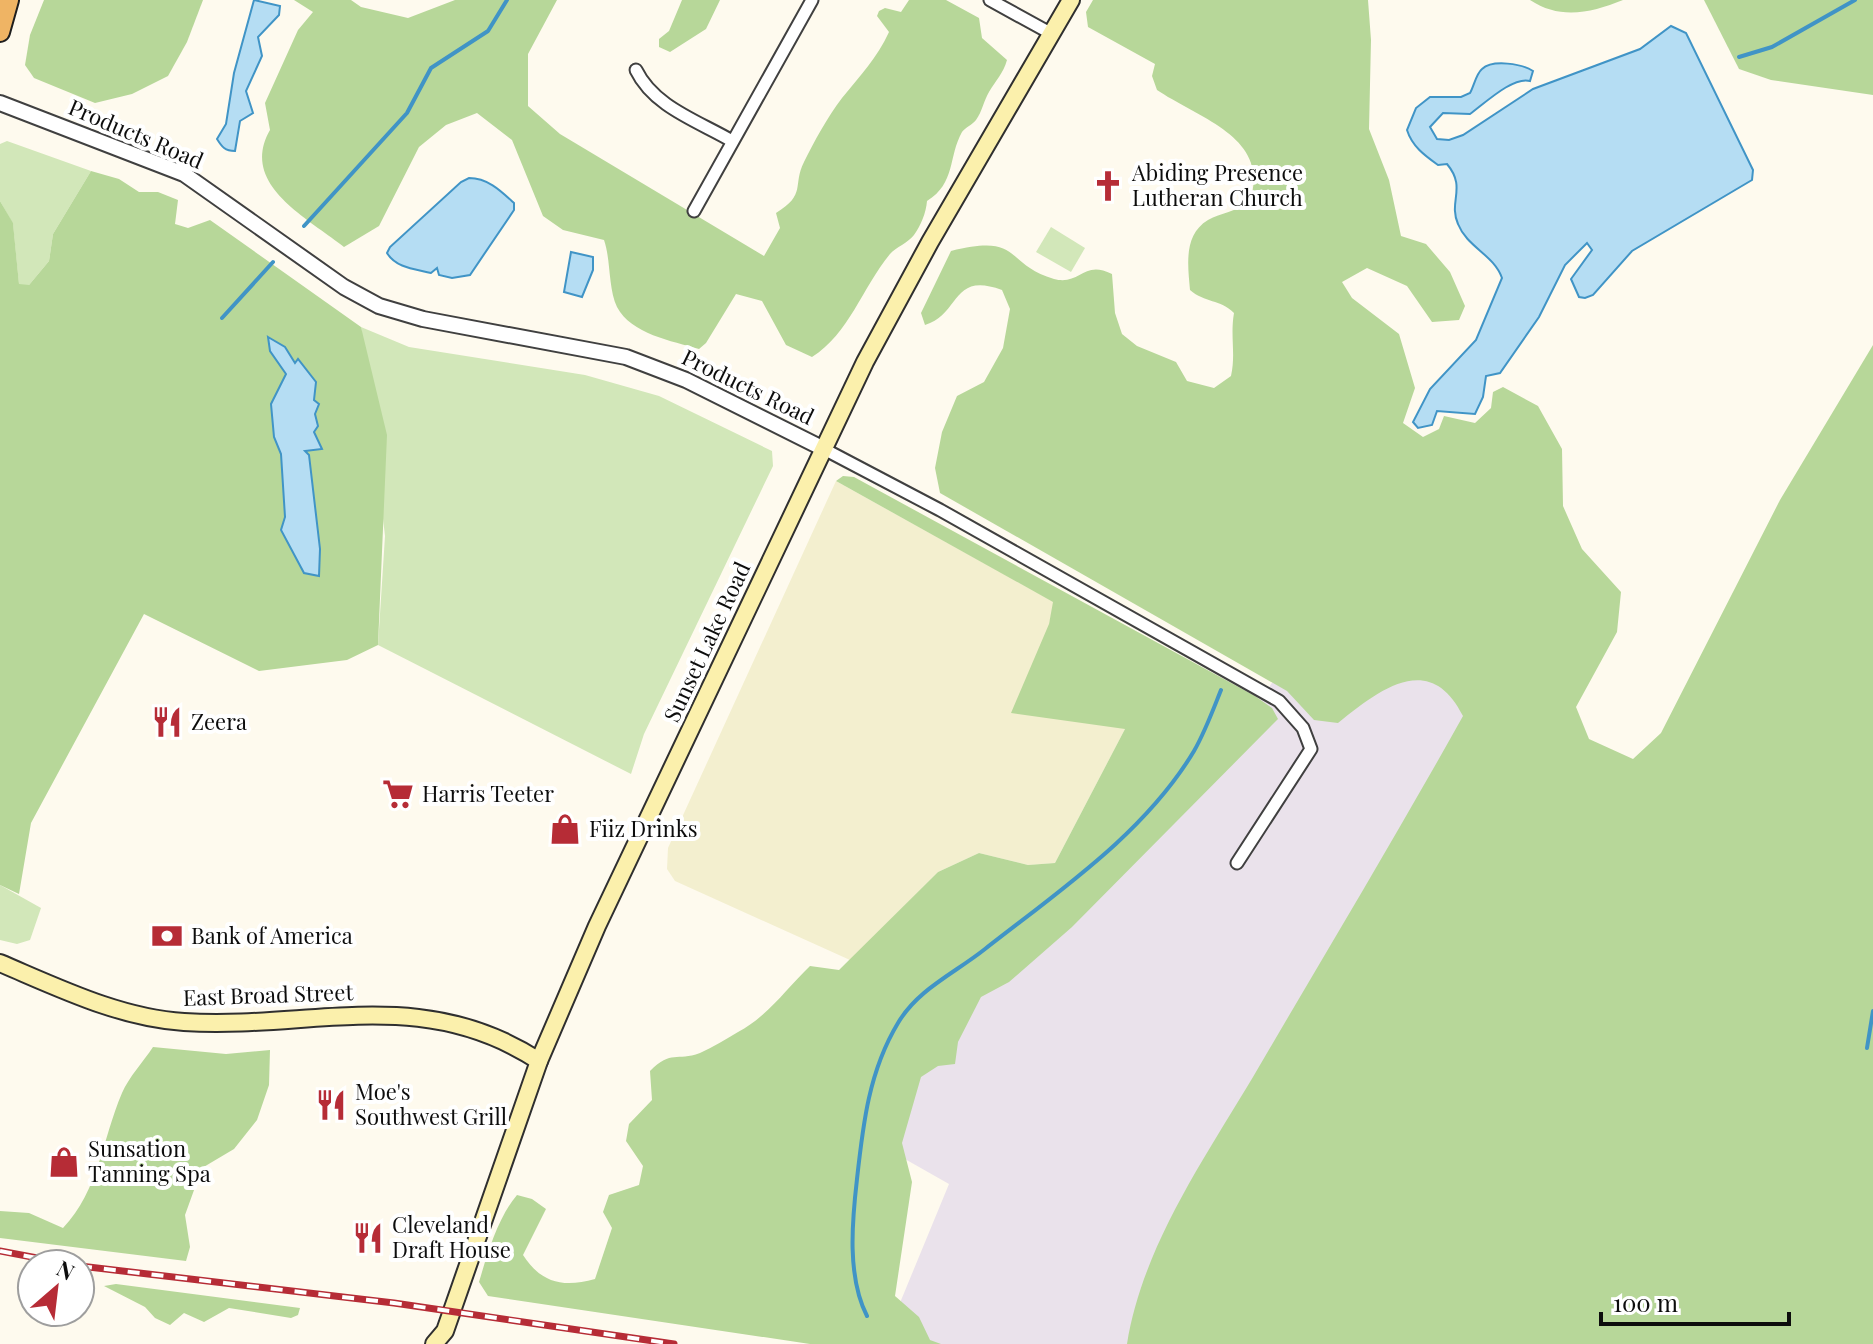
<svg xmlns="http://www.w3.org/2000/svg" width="1873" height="1344" font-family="'Playfair Display',serif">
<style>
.industrial{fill:#eae2eb}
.farmland{fill:#f3efcf}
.green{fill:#d2e7b9}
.forest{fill:#b7d799}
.water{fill:#b5ddf3;stroke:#4094c6;stroke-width:2}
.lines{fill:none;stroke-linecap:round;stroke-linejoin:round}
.stream{stroke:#4094c6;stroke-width:4}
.minor-casing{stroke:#404040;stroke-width:15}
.tertiary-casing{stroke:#404040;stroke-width:18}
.secondary-casing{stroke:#2f2f2f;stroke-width:20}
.trunk-casing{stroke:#1e1e1e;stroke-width:22}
.minor{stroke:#fff;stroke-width:11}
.tertiary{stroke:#fff;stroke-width:14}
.secondary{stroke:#fbf0ac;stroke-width:16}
.trunk{stroke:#efb464;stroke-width:18}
.rail-casing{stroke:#b62c36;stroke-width:7}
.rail{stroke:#fff;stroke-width:4;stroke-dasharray:12;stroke-linecap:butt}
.labels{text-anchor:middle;stroke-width:8;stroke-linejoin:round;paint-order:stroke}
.street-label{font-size:22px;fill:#0d0d0d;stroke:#fff}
.poi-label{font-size:22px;fill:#0d0d0d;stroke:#fff;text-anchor:start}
</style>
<rect width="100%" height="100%" fill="#fefaee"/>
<polygon class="industrial" points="1513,667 1141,1344 883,1344 949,1184 882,1146 930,1009 1255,708 1278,674"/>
<polygon class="farmland" points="836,481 1054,602 1049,624 1125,729 1055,863 1028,865 979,853 938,872 850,960 675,881 667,869 668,848"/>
<g class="green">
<polygon points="7,141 91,171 53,234 49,261 29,285 19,285 13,224 0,201 0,144"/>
<polygon points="1051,227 1085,248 1071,272 1036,252"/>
<polygon points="361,327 409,347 585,375 659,396 772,451 773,466 644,734 631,774 378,645 385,536"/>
<polygon points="0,885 41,908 30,940 17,944 0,940"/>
</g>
<g class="forest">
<polygon points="44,0 203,0 187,42 168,76 132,94 95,103 34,78 25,65 30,35"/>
<path d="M 294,0 L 351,0 L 361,7 L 408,18 L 455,0 L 557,0 L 528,54 L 528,106 L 560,134 L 764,256 L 780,228 L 776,213 C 807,194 792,186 804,162 C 815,140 827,118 842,98 C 860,76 877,58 889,32 L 877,16 L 879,11 L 885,8 L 901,12 L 909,0 L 946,0 L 979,18 L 982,38 L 1007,60 C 1003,74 996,80 989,92 C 984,100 982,112 976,120 C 972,125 966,127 962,132 C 948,157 956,183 927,201 C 926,213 921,225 914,235 C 908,243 896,247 890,254 C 862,288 849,334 812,357 L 786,345 L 762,301 L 736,294 L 706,343 L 699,349 C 672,341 631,334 617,307 C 608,288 611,260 604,240 L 563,230 L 543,216 L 512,140 L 477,113 L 446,125 L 419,147 L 379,226 L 344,247 C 306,217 239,184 270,130 L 265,103 L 298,30 L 313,12 Z"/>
<polygon points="682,0 720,0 706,29 670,52 659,47 659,39 669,31"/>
<path d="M 1093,0 L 1368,0 L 1371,40 L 1369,129 L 1389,180 L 1401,236 L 1426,244 L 1450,272 L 1465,306 L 1459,320 L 1432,322 L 1407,286 L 1367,268 L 1342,282 L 1352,298 L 1399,334 L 1415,388 L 1403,423 L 1423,437 L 1439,429 L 1444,416 L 1475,423 L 1491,408 L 1493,392 L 1503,387 L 1538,406 L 1562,449 L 1563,506 L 1582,549 L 1621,592 L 1617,632 L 1576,707 L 1589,739 L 1633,759 L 1661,733 L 1780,500 L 1873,345 L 1873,1344 L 1127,1344 C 1142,1248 1204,1159 1253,1077 C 1323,957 1395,838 1463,716 C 1430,650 1380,689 1338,723 L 1314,720 L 1287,691 L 940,493 L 935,468 L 942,432 L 957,396 L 984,382 L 1003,348 L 1010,309 L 1002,290 C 951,271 961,314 925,325 L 921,313 L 951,251 C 1023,233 1003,264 1054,279 C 1080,286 1083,259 1112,274 L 1115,313 L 1122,334 L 1137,346 L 1176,362 L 1187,381 L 1214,388 L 1231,376 C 1236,354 1230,336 1234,313 C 1220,299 1205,303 1190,290 C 1188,266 1183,235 1208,220 C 1221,213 1236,211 1249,203 C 1273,138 1200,119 1157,90 L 1152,76 L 1155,64 L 1088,27 L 1086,12 Z"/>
<path d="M 1530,0 L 1623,0 C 1591,13 1560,20 1530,0 Z"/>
<polygon points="1704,0 1873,0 1873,95 1771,80 1739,69"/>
<polygon points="91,171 119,179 139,192 158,192 178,200 175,224 188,228 210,220 361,327 387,435 378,645 347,660 259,671 144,614 31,823 19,894 0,885 0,201 13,223 19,284 29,285 49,261 53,234"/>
<path d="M 843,476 L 854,477 L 1255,696 L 1272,708 L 1278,719 L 1072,927 L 1009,982 L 981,997 L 958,1042 L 955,1064 L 938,1066 L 921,1077 L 902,1143 L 912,1182 L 895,1296 L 919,1317 L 930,1340 L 941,1344 L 810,1344 L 488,1296 L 479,1282 C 487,1255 498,1217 517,1195 L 532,1199 L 546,1209 L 523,1255 C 541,1283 563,1288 595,1279 L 612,1228 L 603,1212 L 609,1195 L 639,1185 L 643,1166 L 626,1141 L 629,1124 L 652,1100 L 650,1071 C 672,1049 676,1062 700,1053 C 713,1047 726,1039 738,1032 C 768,1016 786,989 810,966 L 839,970 L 938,872 L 979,853 L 1028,865 L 1055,863 L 1125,729 L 1011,713 L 1049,624 L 1053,602 L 836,481 Z"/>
<path d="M 153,1047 L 226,1054 L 270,1050 L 269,1085 L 257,1120 L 234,1149 L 202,1168 L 185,1215 L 190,1247 L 186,1261 L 0,1238 L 0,1211 L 29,1213 L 63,1228 C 99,1190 102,1140 122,1093 C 129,1077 143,1062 153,1047 Z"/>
<polygon points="116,1284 300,1308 298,1315 291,1318 229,1308 204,1322 184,1313 170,1325 155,1318 145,1307 104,1286"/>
</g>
<g class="water">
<path d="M 254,0 L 280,6 L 279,15 L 258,37 L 262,56 L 246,91 L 253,113 L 240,121 L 235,151 C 225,151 222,147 217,139 L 226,124 L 234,73 Z"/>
<path d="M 1671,26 L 1686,33 L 1753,170 L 1752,180 L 1632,251 L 1593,295 L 1585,298 L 1579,297 L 1571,279 L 1592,250 L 1587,243 L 1565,265 L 1539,317 L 1500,373 L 1486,376 L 1483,397 L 1475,414 L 1437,411 L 1432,425 L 1418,428 L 1413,422 L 1430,389 L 1476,340 L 1502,278 C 1494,255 1467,247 1458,224 C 1448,201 1467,188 1447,164 L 1438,165 C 1424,155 1412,146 1407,130 L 1416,108 L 1430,97 L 1461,97 L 1470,93 C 1474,86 1476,74 1482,69 C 1493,59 1522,64 1533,71 L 1530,81 C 1513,76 1484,104 1470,114 L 1443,113 L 1430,127 L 1437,139 L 1449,140 L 1463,135 L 1533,89 L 1640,49 Z"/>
<path d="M 469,178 C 488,178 501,191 514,203 L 514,210 L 470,275 L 452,278 L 439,275 L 437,268 L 431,273 C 415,269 396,268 387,253 L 390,247 L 461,182 Z"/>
<polygon points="571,252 593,257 593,270 582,297 564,292"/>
<polygon points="268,337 285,347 295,363 298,359 316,382 314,400 319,404 315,414 318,426 314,432 322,449 305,451 309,455 320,549 319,576 304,573 281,530 285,517 281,454 274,437 271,404 286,374 270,351"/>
</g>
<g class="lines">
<g class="stream">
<polyline points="1739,57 1772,47 1855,0"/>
<polyline points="304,226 407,113 431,68 488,31 507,0"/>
<polyline points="222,318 273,262"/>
<polyline points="1867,1048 1873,1011"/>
<path d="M 867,1316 C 847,1277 852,1222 857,1179 C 863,1124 869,1071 898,1023 C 918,989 955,973 985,949 C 1059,891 1145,833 1194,751 C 1205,732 1213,710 1221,690"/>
</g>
<defs>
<g id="minor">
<polyline points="990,0 1052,34"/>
<path d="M 636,70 C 654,107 698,121 732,141"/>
<polyline points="694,211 812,0"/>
<polyline points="822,448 940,510 1279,701 1303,728 1311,749 1237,863"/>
</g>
<polyline id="tertiary" points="0,103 184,174 344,287 379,306 423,319 626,357 686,380 822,448"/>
<g id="secondary">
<path d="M 0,963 C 59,988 120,1018 184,1022 C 310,1030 421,984 539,1061"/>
<polyline points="434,1344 445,1331 539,1061 597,926 865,362 930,242 1071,0"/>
</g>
<polyline id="trunk" points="0,32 9,0"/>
</defs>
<use href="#minor" class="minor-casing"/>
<use href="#tertiary" class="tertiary-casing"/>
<use href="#secondary" class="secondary-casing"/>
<use href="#trunk" class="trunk-casing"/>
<use href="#minor" class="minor"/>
<use href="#tertiary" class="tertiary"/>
<use href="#secondary" class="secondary"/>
<use href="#trunk" class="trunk"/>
<defs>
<g id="rail">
<polyline points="0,1251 69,1264"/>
<polyline points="80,1266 394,1303 674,1344"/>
</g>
</defs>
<use href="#rail" class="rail-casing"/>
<use href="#rail" class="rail"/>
</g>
<defs>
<symbol id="church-bare" viewBox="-9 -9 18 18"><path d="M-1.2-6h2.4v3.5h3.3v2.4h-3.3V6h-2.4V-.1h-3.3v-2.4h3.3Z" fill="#b62c36" stroke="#fff" stroke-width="2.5" paint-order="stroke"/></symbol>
<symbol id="restaurant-bare" viewBox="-9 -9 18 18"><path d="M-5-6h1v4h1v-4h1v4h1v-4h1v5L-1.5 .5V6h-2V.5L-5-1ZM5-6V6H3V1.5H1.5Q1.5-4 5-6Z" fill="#b62c36" stroke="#fff" stroke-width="2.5" paint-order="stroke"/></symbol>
<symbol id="supermarket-bare" viewBox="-9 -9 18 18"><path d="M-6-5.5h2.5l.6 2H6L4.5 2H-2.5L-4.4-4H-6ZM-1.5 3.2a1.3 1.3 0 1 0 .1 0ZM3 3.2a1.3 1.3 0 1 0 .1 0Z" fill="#b62c36" stroke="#fff" stroke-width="2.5" paint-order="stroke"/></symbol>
<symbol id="shop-bare" viewBox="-9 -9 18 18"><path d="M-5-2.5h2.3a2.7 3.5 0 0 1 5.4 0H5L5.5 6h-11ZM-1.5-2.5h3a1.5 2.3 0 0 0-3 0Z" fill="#b62c36" stroke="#fff" stroke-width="2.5" paint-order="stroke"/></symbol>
<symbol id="bank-bare" viewBox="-9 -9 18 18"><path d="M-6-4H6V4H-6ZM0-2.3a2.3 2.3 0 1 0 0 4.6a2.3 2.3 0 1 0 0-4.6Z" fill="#b62c36" stroke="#fff" stroke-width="2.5" paint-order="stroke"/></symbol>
</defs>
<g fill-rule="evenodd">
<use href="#church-bare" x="1086" y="164" width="44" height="44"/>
<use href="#restaurant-bare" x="145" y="700" width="44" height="44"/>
<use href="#supermarket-bare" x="376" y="772" width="44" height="44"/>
<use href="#shop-bare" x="543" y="807" width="44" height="44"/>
<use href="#bank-bare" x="145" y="914" width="44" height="44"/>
<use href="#restaurant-bare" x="309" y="1083" width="44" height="44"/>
<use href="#shop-bare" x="42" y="1140" width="44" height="44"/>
<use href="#restaurant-bare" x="346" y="1216" width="44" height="44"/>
</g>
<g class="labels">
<g class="street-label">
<text transform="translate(136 134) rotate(23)" y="8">Products Road</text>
<text transform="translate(748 387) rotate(26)" y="8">Products Road</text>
<text transform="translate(707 642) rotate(-65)" y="8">Sunset Lake Road</text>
<text transform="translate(268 995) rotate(-2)" y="8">East Broad Street</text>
</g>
<g class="poi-label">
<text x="1132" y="181">Abiding Presence<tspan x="1132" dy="25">Lutheran Church</tspan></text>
<text x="191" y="730">Zeera</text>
<text x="422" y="802">Harris Teeter</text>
<text x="589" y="837">Fiiz Drinks</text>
<text x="191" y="944">Bank of America</text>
<text x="355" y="1100">Moe's<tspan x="355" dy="25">Southwest Grill</tspan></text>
<text x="88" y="1157">Sunsation<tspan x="88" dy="25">Tanning Spa</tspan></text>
<text x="392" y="1233">Cleveland<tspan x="392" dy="25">Draft House</tspan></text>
</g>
</g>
<g transform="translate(56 1288) rotate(28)"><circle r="38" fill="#ffffff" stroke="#9e9e9e" stroke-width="2"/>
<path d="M0-6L14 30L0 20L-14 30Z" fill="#b62c36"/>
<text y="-12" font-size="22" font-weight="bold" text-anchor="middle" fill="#0d0d0d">N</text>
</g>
<path d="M1601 1312v12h188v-12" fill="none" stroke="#0d0d0d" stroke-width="4"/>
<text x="1613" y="1312" font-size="24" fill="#0d0d0d" stroke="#ffffff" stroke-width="6" paint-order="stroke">100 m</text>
</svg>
